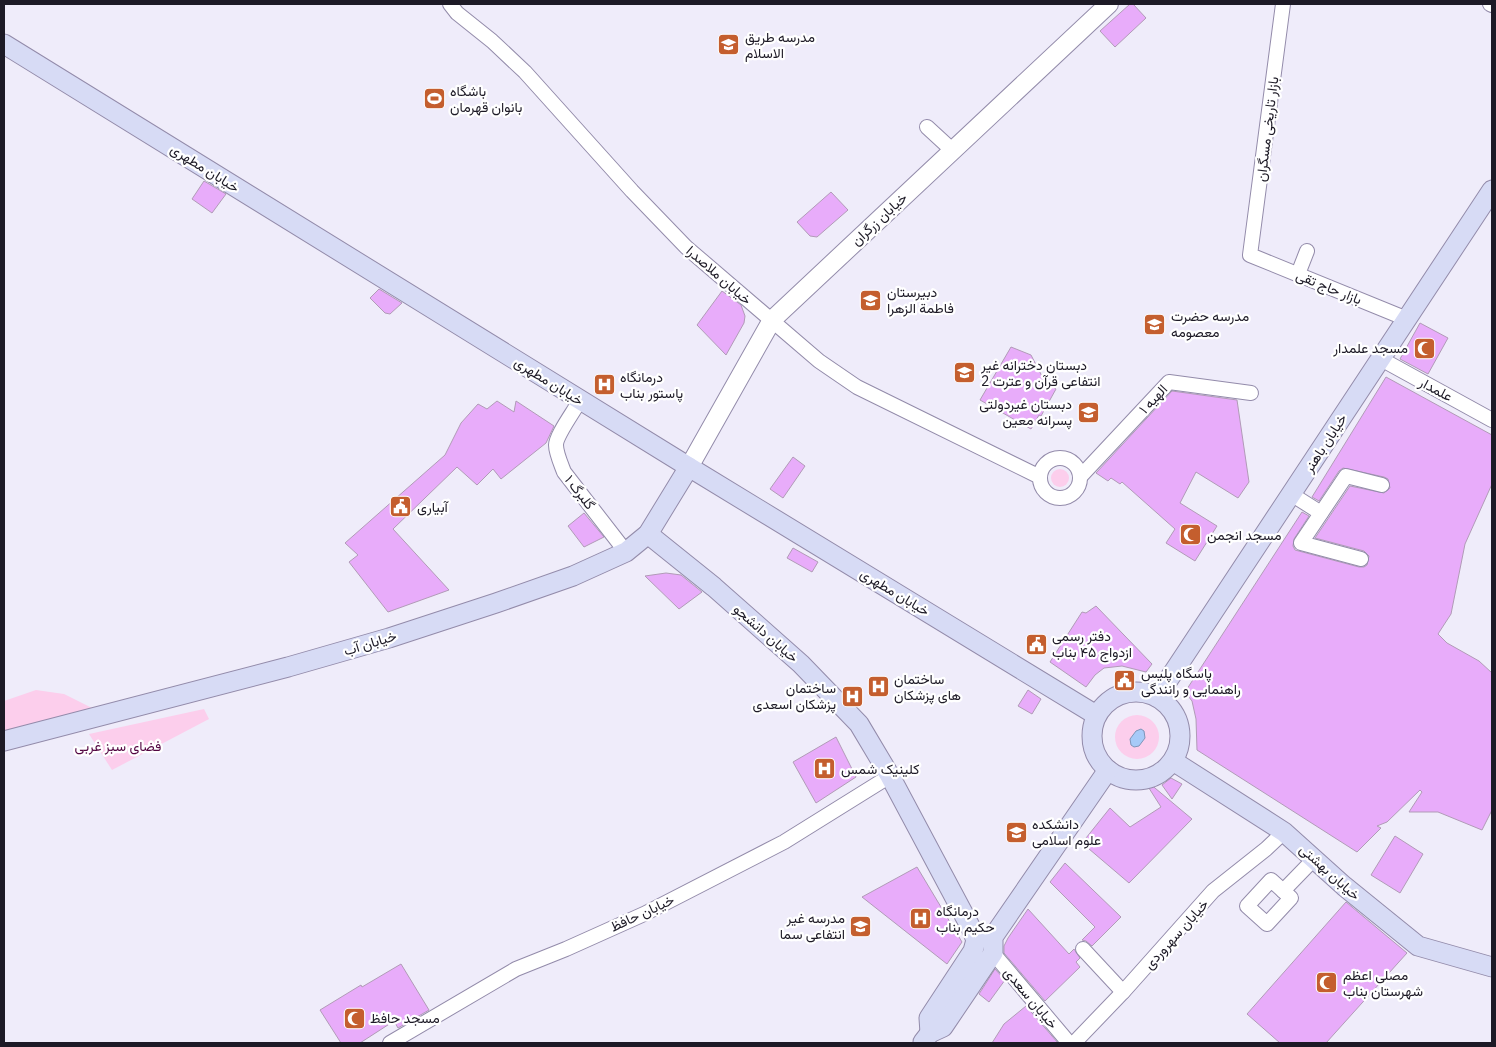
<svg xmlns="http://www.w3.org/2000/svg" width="1496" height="1047" font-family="'IBM Plex Sans',Vazirmatn,sans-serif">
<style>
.green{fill:#fcceec}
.water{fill:#a7caf8;stroke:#7e95b9}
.building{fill:#e8acfa;stroke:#b19bb7}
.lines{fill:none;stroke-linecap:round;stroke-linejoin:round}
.minor-casing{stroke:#938baa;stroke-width:16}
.tertiary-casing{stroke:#938baa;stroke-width:20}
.secondary-casing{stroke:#938baa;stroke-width:21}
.minor{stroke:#fff;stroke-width:14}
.tertiary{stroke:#fff;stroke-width:18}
.secondary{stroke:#d7dbf5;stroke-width:19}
.labels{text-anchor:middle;stroke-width:4.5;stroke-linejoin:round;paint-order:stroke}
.poi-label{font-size:14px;fill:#1d1a26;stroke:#fff;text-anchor:start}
.street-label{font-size:14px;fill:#1d1a26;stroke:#fff}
.park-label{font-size:14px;fill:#530642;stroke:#fff}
</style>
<rect width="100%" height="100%" fill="#efecfa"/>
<g class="green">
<circle cx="1060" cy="478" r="9"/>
<polygon points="36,690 64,694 92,708 4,731 4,701"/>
<polygon points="204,709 209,719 112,770 89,734"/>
<circle cx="1137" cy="737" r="22"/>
</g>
<polygon class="water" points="1141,729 1144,731 1145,738 1139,746 1134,747 1131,745 1130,739 1136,731"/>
<g class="building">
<polygon points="1130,4 1133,4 1146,18 1115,47 1100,31"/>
<polygon points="204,181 226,194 212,213 192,199"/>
<polygon points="831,192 848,210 817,237 810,236 797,222"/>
<polygon points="379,289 402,303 390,314 385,313 370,298"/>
<polygon points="722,291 741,305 745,316 744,323 726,355 697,325"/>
<polygon points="1420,323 1448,338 1428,374 1400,359"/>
<polygon points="1011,347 1031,355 1045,382 1056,389 1041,416 1039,415 1031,429 980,400"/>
<polygon points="1386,377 1492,435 1492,484 1465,544 1451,614 1438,634 1447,643 1479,661 1492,673 1492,810 1482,830 1438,812 1409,812 1422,792 1420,790 1387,822 1377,826 1381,828 1357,852 1197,750 1196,719 1192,701 1185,692 1302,512 1309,516 1294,539 1293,546 1295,550 1359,567 1364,567 1367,565 1369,556 1364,551 1315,538 1350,486 1384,493 1390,488 1388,479 1384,477 1343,468 1339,471 1319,501 1312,497"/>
<polygon points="1172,391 1237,400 1249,482 1238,498 1196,472 1180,503 1217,526 1195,561 1166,543 1175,529 1122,482 1120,484 1111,478 1108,481 1096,473"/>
<polygon points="497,401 514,412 516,401 554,426 546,443 501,479 493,469 477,485 457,467 393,529 449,590 388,612 349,562 358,555 345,543 445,455 461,423 478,404 487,409"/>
<polygon points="793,457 805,466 783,498 770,489"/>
<polygon points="584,513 604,537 584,547 568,526"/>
<polygon points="793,548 818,562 812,572 787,558"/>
<polygon points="666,573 681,575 702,592 679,609 645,576"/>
<polygon points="1096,606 1152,664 1146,672 1122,666 1104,668 1095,675 1086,687 1050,662 1082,612 1086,613"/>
<polygon points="1028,690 1041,699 1032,714 1018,706"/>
<polygon points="836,737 856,777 816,803 793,762"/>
<polygon points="1171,778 1182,784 1172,799 1162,785"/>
<polygon points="1149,783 1192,819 1129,883 1082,843 1110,808 1130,827 1161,807 1147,785"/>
<polygon points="1395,836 1423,854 1400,893 1371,875"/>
<polygon points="1065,863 1121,917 1092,946 1086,941 1082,940 1095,927 1050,882"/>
<polygon points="917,867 962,942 947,964 862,897"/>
<polygon points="1346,902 1407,953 1326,1043 1280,1043 1247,1014"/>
<polygon points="1028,909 1069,954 1074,949 1080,958 1076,962 1080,967 1045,1001 1004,953 1004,946 1008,938"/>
<polygon points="401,964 429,1010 398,1028 394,1021 360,1043 341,1043 320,1010 361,985 362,987"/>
<polygon points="995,969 1005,980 989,1002 979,994"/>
<polygon points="1026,1006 1058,1043 992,1043 1004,1024"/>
</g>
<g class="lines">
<defs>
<g id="minor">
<polyline points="450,4 457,13 492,41 525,72 632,191 686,247 819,361 857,387 1040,477"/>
<polyline points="1283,4 1250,255 1407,319"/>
<polyline points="1490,4 1492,5"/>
<polyline points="927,127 952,150"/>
<polyline points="1298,274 1307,251"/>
<polyline points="1381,359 1492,420"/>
<path d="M 580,400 C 575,410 556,435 556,445 C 556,453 561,464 564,472 L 626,552"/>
<circle cx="1060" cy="478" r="20"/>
<polyline points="1080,477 1169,382 1251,393"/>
<polyline points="1291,494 1321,513"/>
<polyline points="1361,559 1301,543 1346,476 1382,485"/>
<polygon points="1271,880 1291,898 1267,924 1247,906"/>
<polyline points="1283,891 1315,858"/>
<polyline points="1083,949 1123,992"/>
<polyline points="993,953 1069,1043"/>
<polyline points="390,1043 516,969 566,949 644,914 784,842 890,776"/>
<polyline points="1074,1043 1123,992 1213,891 1266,849 1284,832"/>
</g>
<polyline id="tertiary" points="689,467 772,320 1109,4"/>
<g id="secondary">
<polyline points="4,44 689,467 1096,715"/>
<polyline points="648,534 714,587 801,664 859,724 890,776 971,928 976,940 973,951 929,1018 930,1033"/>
<circle cx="1136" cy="736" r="44"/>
<polyline points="1157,697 1492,190"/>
<polyline points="4,741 288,667 389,638 496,603 573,576 626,552 648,534 689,467"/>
<polyline points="1173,761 1284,832 1344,886 1418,946 1492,967"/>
<polyline points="923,1042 930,1033 943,1027 993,953 993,937 1108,770"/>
</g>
</defs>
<use href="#minor" class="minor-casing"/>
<use href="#tertiary" class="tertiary-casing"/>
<use href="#secondary" class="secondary-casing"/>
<use href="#minor" class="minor"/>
<use href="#tertiary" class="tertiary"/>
<use href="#secondary" class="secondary"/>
</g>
<defs>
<symbol id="school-square" viewBox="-11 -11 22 22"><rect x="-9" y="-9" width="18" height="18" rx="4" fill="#c45e2e" stroke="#fff"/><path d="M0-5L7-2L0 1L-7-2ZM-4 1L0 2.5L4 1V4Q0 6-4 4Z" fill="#fff"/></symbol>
<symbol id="stadium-square" viewBox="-11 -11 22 22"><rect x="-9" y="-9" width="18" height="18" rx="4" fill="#c45e2e" stroke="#fff"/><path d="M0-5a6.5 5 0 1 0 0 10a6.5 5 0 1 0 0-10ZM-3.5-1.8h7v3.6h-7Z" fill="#fff"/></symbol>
<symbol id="mosque-square" viewBox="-11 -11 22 22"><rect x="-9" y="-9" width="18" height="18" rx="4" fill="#c45e2e" stroke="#fff"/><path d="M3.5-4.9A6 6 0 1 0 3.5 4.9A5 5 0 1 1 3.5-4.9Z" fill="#fff"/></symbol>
<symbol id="hospital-square" viewBox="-11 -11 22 22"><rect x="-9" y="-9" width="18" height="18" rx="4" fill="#c45e2e" stroke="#fff"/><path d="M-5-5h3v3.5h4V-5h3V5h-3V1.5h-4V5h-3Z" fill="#fff"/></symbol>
<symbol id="civic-square" viewBox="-11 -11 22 22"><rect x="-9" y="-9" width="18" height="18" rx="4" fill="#c45e2e" stroke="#fff"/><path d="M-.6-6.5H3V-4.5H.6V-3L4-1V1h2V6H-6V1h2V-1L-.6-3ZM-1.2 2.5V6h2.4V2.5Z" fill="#fff"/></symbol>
<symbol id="university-square" viewBox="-11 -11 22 22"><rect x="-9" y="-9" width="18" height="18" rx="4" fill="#c45e2e" stroke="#fff"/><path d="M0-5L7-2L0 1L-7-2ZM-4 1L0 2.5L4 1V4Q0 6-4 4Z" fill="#fff"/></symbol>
</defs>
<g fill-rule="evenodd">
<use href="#school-square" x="716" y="32" width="25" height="25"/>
<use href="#stadium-square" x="422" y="86" width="25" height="25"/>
<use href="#school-square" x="858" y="288" width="25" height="25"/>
<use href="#school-square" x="1142" y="312" width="25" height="25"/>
<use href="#mosque-square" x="1412" y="336" width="25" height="25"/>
<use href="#school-square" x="952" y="360" width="25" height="25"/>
<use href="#hospital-square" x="592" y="372" width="25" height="25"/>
<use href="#school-square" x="1076" y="400" width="25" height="25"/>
<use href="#civic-square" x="388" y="494" width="25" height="25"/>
<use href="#mosque-square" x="1178" y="522" width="25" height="25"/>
<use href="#civic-square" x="1024" y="632" width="25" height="25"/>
<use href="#civic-square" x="1112" y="668" width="25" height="25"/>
<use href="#hospital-square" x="866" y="674" width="25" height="25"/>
<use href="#hospital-square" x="840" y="684" width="25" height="25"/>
<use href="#hospital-square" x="812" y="756" width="25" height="25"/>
<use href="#university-square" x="1004" y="820" width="25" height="25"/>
<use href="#hospital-square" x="908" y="906" width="25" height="25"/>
<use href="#school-square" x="848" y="914" width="25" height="25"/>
<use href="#mosque-square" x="1314" y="970" width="25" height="25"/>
<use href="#mosque-square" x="342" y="1006" width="25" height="25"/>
</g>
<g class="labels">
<g class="poi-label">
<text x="745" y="42">مدرسه طریق<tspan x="745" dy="16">الاسلام</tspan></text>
<text x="450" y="96">باشگاه<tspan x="450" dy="16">بانوان قهرمان</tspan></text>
<text x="887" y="297">دبیرستان<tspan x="887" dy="16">فاطمة الزهرا</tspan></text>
<text x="1171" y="321">مدرسه حضرت<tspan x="1171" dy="16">معصومه</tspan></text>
<text x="1408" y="353" text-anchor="end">مسجد علمدار</text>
<text x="981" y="370">دبستان دخترانه غیر<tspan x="981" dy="16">انتفاعی قرآن و عترت 2</tspan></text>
<text x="620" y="382">درمانگاه<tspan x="620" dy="16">پاستور بناب</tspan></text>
<text x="1072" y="409" text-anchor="end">دبستان غیردولتی<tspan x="1072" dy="16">پسرانه معین</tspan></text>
<text x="417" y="512">آبیاری</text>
<text x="1207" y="540">مسجد انجمن</text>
<text x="1052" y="641">دفتر رسمی<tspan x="1052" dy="16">ازدواج ۴۵ بناب</tspan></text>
<text x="1141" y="678">پاسگاه پلیس<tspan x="1141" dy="16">راهنمایی و رانندگی</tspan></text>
<text x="894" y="684">ساختمان<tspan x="894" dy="16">های پزشکان</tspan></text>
<text x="836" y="693" text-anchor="end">ساختمان<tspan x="836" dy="16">پزشکان اسعدی</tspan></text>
<text x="841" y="774">کلینیک شمس</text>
<text x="1032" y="829">دانشکده<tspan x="1032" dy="16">علوم اسلامی</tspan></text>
<text x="936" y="916">درمانگاه<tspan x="936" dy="16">حکیم بناب</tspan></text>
<text x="845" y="923" text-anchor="end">مدرسه غیر<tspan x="845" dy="16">انتفاعی سما</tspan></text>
<text x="1343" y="980">مصلی اعظم<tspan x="1343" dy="16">شهرستان بناب</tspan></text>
<text x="370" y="1023">مسجد حافظ</text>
</g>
<g class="street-label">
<text transform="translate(1267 129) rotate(-83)" y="5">بازار تاریخی مسگران</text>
<text transform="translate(205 168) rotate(32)" y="5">خیابان مطهری</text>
<text transform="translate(879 219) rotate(-43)" y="5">خیابان زرگران</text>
<text transform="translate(719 275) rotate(41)" y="5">خیابان ملاصدرا</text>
<text transform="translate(1329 287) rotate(22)" y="5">بازار حاج تقی</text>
<text transform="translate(549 381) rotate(32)" y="5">خیابان مطهری</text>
<text transform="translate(1436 389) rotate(28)" y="5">علمدار</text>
<text transform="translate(1153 399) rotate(-47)" y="5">الهیه ۱</text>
<text transform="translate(1325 443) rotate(-57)" y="5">خیابان باهنر</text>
<text transform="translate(580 492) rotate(52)" y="5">گلبرگ ۱</text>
<text transform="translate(895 592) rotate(31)" y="5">خیابان مطهری</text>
<text transform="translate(766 633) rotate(41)" y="5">خیابان دانشجو</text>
<text transform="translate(370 643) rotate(-17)" y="5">خیابان آب</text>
<text transform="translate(1330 872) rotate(42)" y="5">خیابان بهشتی</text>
<text transform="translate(642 913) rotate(-25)" y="5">خیابان حافظ</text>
<text transform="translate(1176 934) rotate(-48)" y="5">خیابان سهروردی</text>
<text transform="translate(1031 998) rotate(50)" y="5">خیابان سعدی</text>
</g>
<g class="park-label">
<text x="118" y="751">فضای سبز غربی</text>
</g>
</g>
<rect width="1496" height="1047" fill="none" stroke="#1d1a26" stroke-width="10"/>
</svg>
